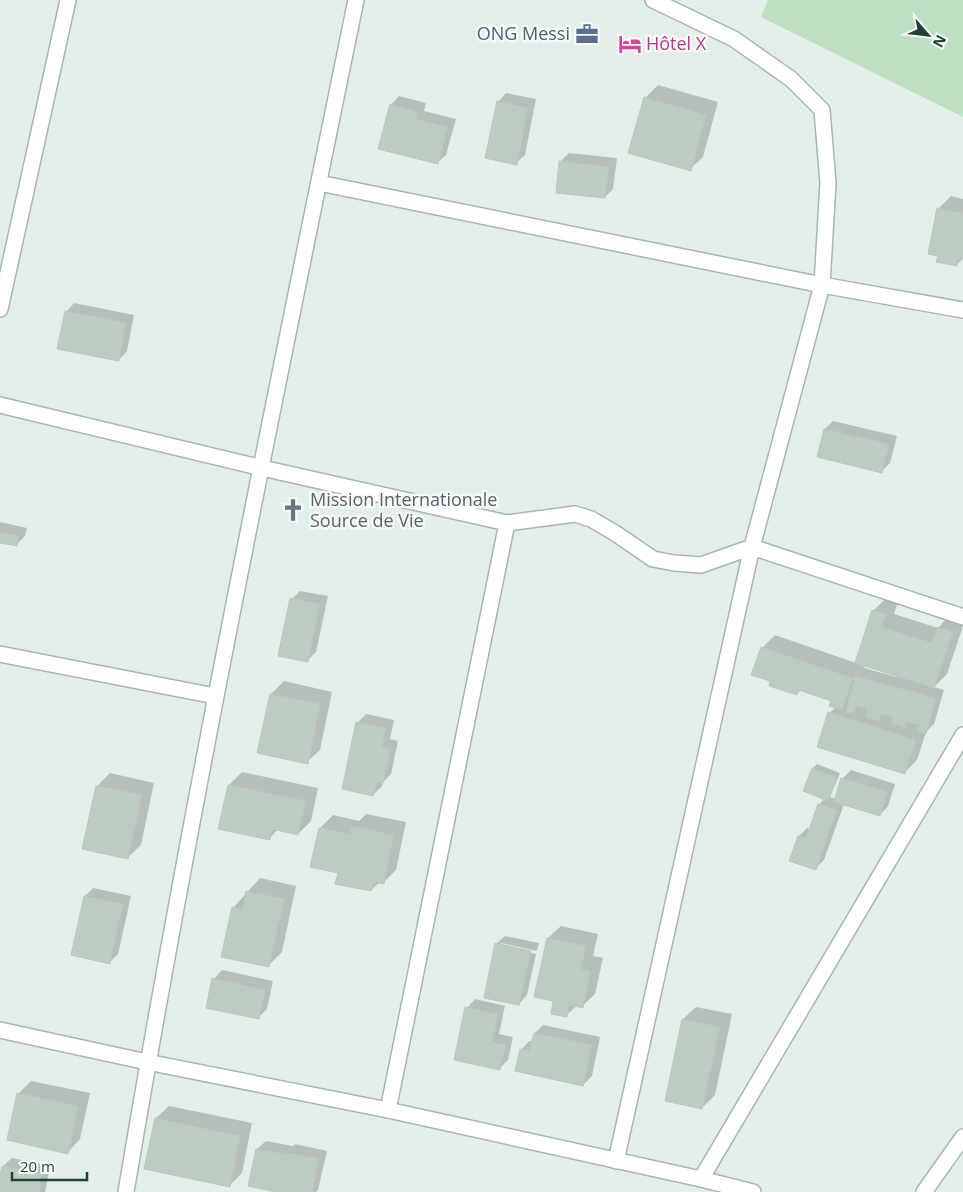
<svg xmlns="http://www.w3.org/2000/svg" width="963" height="1192" font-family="'Open Sans',sans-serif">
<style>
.green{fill:#bce0c1}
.shadow{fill:#0003;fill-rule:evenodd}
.building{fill:#bcccc3;stroke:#b6c8be}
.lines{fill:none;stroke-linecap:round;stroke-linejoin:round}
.minor-casing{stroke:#a6b7ae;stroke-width:18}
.minor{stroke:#fff;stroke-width:15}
.labels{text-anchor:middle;stroke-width:5;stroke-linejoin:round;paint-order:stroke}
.service-label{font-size:18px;fill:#4e5e75;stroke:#f5faf7;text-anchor:end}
.hotel-label{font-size:18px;fill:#b23c85;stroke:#f5faf7;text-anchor:start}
.worship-label{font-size:18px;fill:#5b616d;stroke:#f5faf7;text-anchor:start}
</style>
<rect width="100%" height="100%" fill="#e4eee8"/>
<polygon class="green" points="768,0 963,0 963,117 761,17"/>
<g class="shadow">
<polygon points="658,85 718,102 703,157 690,169 645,98"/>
<polygon points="506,93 536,99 525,155 516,163 498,102"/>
<polygon points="399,96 426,103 424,111 456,119 446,155 437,163 391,105"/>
<polygon points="569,153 617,158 613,189 605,197 561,161"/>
<polygon points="951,196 963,199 963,258 957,265 939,255 938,209"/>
<polygon points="74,303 134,315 127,351 119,360 66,312"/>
<polygon points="833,421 897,436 890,463 882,471 818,456 825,429"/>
<polygon points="0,522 27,528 25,536 16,545 0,541"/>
<polygon points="300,591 328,596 316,652 307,661 292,599"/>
<path d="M 886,598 L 898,602 L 894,614 L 938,628 L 951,614 L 963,618 L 963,626 L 947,674 L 934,687 L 944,690 L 934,724 L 926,732 L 917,760 L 904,773 L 829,713 L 836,707 L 832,700 L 802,689 L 797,694 L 772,681 L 762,648 L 775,635 L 856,663 L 873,611 ZM 865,665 L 897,675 L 896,677 L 864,668 Z"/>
<polygon points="284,681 332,692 320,750 307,762 258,752 271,694"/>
<polygon points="366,714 394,720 390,739 398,741 391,774 383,782 382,786 373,795 357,723"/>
<polygon points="817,764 840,773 830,797 836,799 842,779 851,770 895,784 888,806 880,815 844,804 824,860 815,869 799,836 807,828 810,829 819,805 825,798 813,768"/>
<polygon points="242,772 318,788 311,821 298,834 278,829 269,839 220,828 229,785"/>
<polygon points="110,773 154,783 141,845 128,857 97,786"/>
<polygon points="366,814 406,822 396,870 384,882 380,882 371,890 339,872 312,866 320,828 333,815 359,821"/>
<polygon points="260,878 296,886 282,952 269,965 233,908"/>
<polygon points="93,888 131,896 118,954 110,962 85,896"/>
<polygon points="561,926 598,934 593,956 603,958 595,994 582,1006 577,1005 566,1016 555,1000 548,938"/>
<polygon points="505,936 539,943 537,951 501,943 501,946 536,954 527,995 519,1004 496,944"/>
<polygon points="222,970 273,981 267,1009 258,1018 214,979"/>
<polygon points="475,999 505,1006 499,1034 513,1037 508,1060 500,1068 467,1008"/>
<polygon points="696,1007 732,1014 715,1095 702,1108 683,1019"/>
<polygon points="543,1025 600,1037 592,1076 583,1085 521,1050 529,1041 533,1042 535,1033"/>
<polygon points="31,1081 90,1093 80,1139 68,1152 18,1094"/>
<polygon points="169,1106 252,1123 242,1173 229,1186 156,1118"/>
<polygon points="266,1141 293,1146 295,1144 327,1151 318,1190 316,1192 281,1192 257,1149"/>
<polygon points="12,1158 50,1166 45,1192 0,1192 0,1182 3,1166"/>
</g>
<g class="building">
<polygon points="644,97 706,115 691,171 628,153"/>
<polygon points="497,101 528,108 517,165 485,158"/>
<polygon points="390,104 418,112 416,119 448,127 438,164 378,149"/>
<polygon points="559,161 609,167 605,198 556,193"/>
<polygon points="937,208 963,213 963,259 958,258 957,266 936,262 938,256 928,254"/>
<polygon points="65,311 126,323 119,361 57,349"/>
<polygon points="824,429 889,444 882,473 817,457"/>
<polygon points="0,532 19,536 17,546 0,543"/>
<polygon points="290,598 320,604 308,662 278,656"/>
<polygon points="872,610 886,614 882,627 932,643 937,627 953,632 934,688 855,663"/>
<polygon points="761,647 853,678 842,710 829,706 831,701 799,690 797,695 769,686 770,681 751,675"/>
<polygon points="855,676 936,698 926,734 918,732 919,725 906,722 905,728 891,724 893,717 881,714 879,721 865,717 867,709 856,706 854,714 846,712"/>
<polygon points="270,694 320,704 308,764 257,753"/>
<polygon points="828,712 916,740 905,774 817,747"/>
<polygon points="356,722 386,728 382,747 391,750 383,783 377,782 373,796 342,789"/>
<polygon points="812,768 837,777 828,801 803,791"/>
<polygon points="841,778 888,792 880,816 834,802"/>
<polygon points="228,785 306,801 298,835 272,829 270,840 218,829"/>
<polygon points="96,786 142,795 128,859 82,849"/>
<polygon points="818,804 837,810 816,870 789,861 798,836 806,838"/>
<polygon points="352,826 394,835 384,884 374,882 371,891 335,884 338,873 310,867 319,828 350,834"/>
<polygon points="246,891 284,899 269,967 221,957 232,907 242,909"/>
<polygon points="84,896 123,904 110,964 71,955"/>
<polygon points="547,938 586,946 581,969 591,971 583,1008 569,1005 567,1017 551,1014 553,1001 534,997"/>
<polygon points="495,943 531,951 519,1005 484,998"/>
<polygon points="212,978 265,990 259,1019 206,1008"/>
<polygon points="465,1007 498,1014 492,1042 506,1045 500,1070 454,1060"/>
<polygon points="682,1019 720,1027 702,1109 665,1101"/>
<polygon points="534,1033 592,1045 583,1086 515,1071 520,1049 529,1051"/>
<polygon points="17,1093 78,1106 68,1154 7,1140"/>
<polygon points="155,1118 240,1136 230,1187 144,1169"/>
<polygon points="256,1149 285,1154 285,1152 319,1159 312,1192 275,1192 248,1186"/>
<polygon points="2,1166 42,1174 39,1192 0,1192 0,1175"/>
</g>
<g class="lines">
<defs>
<g id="minor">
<polyline points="319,183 822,285 963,310"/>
<polyline points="0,309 68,0"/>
<polyline points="0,405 262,468 507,523 575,514 591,519 615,533 653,559 674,563 701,565 752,547 963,617"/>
<polyline points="0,654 215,696"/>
<polyline points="0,1030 147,1062 388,1110 701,1179 753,1192"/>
<polyline points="388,1110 507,523"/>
<polyline points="616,1161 752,547 822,285 828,183 822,110 791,79 734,39 653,0"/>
<polyline points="701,1179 963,735"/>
<path d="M 126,1192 C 193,793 275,396 356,0"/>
<polyline points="924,1192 963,1137"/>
</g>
</defs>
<use href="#minor" class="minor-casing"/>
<use href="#minor" class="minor"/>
</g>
<defs>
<symbol id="office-bare" viewBox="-9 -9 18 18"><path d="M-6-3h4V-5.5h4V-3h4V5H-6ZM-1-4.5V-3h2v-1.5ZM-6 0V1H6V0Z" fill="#5c6f8a" stroke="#f5faf7" stroke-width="2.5" paint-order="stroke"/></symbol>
<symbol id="hotel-bare" viewBox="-9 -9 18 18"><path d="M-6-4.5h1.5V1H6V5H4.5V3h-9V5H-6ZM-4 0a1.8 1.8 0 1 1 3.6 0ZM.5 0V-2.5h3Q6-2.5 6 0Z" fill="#d1479c" stroke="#f5faf7" stroke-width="2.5" paint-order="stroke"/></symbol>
<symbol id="church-bare" viewBox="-9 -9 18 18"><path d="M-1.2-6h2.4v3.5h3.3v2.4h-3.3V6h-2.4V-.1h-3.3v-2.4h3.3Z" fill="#6b7280" stroke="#f5faf7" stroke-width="2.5" paint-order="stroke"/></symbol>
</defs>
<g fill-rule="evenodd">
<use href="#office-bare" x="571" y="18" width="32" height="32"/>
<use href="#hotel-bare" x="614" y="28" width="32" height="32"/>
<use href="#church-bare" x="277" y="494" width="32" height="32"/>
</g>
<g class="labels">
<g class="service-label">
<text x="570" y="40">ONG Messi</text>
</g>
<g class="hotel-label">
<text x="646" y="50">Hôtel X</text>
</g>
<g class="worship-label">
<text x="310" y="506">Mission Internationale<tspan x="310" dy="21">Source de Vie</tspan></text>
</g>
</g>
<g transform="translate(928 35) rotate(118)" stroke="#f5faf7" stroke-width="4" paint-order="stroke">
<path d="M0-4L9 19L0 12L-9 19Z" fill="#224134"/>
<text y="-8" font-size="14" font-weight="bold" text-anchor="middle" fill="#224134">N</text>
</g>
<path d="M12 1172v8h75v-8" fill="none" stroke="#224134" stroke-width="2.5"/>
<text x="20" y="1172" font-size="15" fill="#224134" stroke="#f5faf7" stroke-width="4" paint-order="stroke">20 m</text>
</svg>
